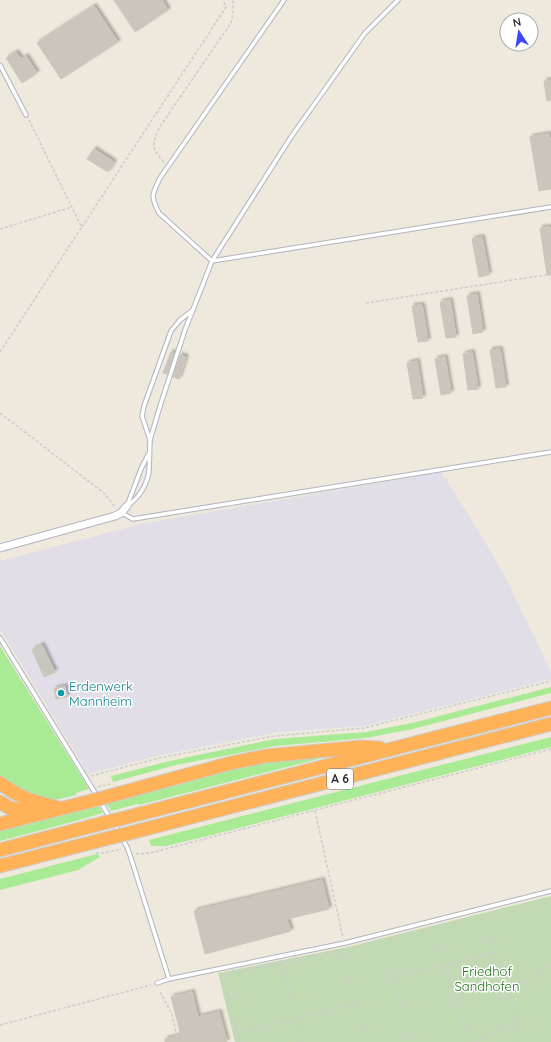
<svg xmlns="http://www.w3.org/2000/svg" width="551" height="1042" font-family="Quicksand,sans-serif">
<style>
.industrial{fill:#e1dee7}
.green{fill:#a9ea95}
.cemetery{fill:#c2dab3}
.building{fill:#cac6bd;stroke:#cbc6b6;filter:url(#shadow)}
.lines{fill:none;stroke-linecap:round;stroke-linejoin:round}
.lane-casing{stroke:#b1b2c1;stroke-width:5.5}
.street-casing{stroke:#b1b2c1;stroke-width:9}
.highway-casing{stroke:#ccc;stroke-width:15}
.path{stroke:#ccc;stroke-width:1.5;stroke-dasharray:3 2;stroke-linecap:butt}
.lane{stroke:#fff;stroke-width:3.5}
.street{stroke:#fff;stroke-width:7}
.highway{stroke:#ffb258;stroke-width:13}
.highway-bridge-casing{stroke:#ccc;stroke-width:15;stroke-linecap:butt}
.highway-bridge{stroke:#ffb258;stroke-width:13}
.culture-dot{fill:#0f9aa8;stroke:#fff;stroke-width:1.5}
.labels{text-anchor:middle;stroke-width:3;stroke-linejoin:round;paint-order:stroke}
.shield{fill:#fff;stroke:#6b6b6b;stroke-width:1}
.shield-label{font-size:12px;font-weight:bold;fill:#2c2c2c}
.culture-label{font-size:13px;fill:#0d838f;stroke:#fff;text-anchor:start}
.park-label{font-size:13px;fill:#1d7114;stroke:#fff}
</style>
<defs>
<filter id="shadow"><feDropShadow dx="2.5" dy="-2.5" stdDeviation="1" flood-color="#0004"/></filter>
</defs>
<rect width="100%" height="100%" fill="#efe9dd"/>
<polygon class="industrial" points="441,472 475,525 506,578 551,672 551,679 364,726 279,732 157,756 88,774 0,629 0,561 141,524"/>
<g class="green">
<polygon points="0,646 89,789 76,793 76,795 51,801 34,798 0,778"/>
<polygon points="551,687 551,693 413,729 366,738 276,746 176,765 113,782 111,776 174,760 275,739 366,732 412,723"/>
<polygon points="551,737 551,747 212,835 166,846 151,846 149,840"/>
<polygon points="319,757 319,759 139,805 137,804 111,811 106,803 119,797 278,758"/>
<polygon points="98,805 103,813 72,822 0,841 0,827"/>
<polygon points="97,854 100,857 78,870 0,890 0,879"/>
</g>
<polygon class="cemetery" points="551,896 551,1042 235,1042 218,973 348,947"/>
<g class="building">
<polygon points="114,0 162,0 168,10 135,32"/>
<polygon points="94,6 118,42 61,79 37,43"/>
<polygon points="16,52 21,59 26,56 37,73 22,83 6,58"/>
<polygon points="551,80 551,100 547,101 544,81"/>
<polygon points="549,134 550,140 551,140 551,189 539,191 530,137"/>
<polygon points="94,149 114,162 108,172 87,159"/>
<polygon points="550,227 551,235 551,275 547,275 540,228"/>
<polygon points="482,237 489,275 479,277 472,239"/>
<polygon points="477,294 483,332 473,334 467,296"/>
<polygon points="450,300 456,337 446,338 440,302"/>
<polygon points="422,305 428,341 418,342 412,306"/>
<polygon points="500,349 506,387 496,388 490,350"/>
<polygon points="171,352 174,353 167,374 163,373"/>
<polygon points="472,352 478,389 468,390 463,354"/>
<polygon points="180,355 186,357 179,379 173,377"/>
<polygon points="445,357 451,393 441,395 435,359"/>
<polygon points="417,361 423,398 413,399 407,363"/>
<polygon points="42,645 55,672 44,677 32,650"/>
<polygon points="65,686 67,697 56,699 54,689"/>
<polygon points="322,880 329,909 287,919 291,931 205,954 194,911"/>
<polygon points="192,992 198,1017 219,1012 227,1042 165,1042 165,1039 181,1035 171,997"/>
</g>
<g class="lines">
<defs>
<g id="lane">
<path d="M 284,0 L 160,178 C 152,195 150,195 159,213 L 212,261 L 551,207"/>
<polyline points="0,65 26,115"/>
<polyline points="150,440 142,416 144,406 171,331 180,320 193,310"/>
<path d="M 127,506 C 139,498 146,487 149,472 L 150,440 L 161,403 L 185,330 L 212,261 L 291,137 L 365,33 L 398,0"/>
<polyline points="127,506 141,469 149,453"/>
<polyline points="122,513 133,519 551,452"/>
<polyline points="0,638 97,796"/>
<polyline points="100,801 110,818"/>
<polyline points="114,823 127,847 130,855 169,979"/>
<polyline points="157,983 169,979 345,943 551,891"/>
</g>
<polyline id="street" points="0,548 115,516 121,513 127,506"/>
<g id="highway">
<path d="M 0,783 C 21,799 34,802 59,808"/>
<polyline points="106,797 231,763 266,756 361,747 380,748"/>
<polyline points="0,802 10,808 36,813"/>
<polyline points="120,819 551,708"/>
<polyline points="0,824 91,801"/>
<polyline points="130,833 551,724"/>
<polyline points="0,850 103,823"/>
<polyline points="0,866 113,837"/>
</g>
</defs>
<use href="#lane" class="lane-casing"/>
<use href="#street" class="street-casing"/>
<use href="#highway" class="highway-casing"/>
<g class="path">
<polyline points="29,120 82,228"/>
<path d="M 164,162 C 151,148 152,145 159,128 L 231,23 L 233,13 L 233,0"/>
<polyline points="0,229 72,207"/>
<polyline points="366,303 551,274"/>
<polyline points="0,352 226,7 223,0"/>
<polyline points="0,413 104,493 116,508"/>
<polyline points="91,776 159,758 274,736 364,728 551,681"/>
<polyline points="98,787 110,784"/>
<polyline points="315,811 343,938"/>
<polyline points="96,853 104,853 121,849"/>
<polyline points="136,854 150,853 551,749"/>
<polyline points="431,930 470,1042"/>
<polyline points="388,962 413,1042"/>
<polyline points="282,963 302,1042"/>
<polyline points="444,967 468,959 472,960 495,952"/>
<polyline points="392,977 443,965"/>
<polyline points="509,988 530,979 551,966"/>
<polyline points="160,992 172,1014 178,1042"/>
<polyline points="513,1020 520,1042"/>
<polyline points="0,1025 151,985"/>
<polyline points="238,1034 358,1003"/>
<polyline points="240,1042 223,975 340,951 370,1042"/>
<polyline points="476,1042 518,1017 483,917"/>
</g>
<use href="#lane" class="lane"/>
<use href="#street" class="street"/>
<use href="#highway" class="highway"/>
<defs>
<g id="highway-bridge">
<polyline points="91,801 106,797"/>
<polyline points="103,823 120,819"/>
<polyline points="113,837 130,833"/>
</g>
</defs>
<use href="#highway-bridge" class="highway-bridge-casing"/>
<use href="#highway-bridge" class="highway-bridge"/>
</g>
<circle class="culture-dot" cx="61" cy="693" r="4"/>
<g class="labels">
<rect class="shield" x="327" y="769" width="26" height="20" rx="3"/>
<g class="shield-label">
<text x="340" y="783">A 6</text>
</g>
<g class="culture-label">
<text x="69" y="691">Erdenwerk<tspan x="69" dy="15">Mannheim</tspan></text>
</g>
<g class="park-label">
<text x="487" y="976">Friedhof<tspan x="487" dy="15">Sandhofen</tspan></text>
</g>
</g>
<g transform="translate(519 32) rotate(348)"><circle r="19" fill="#ffffff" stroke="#ababab"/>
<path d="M0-3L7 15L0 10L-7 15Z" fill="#3a49ff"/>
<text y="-6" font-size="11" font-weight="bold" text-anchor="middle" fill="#2c2c2c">N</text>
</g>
</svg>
